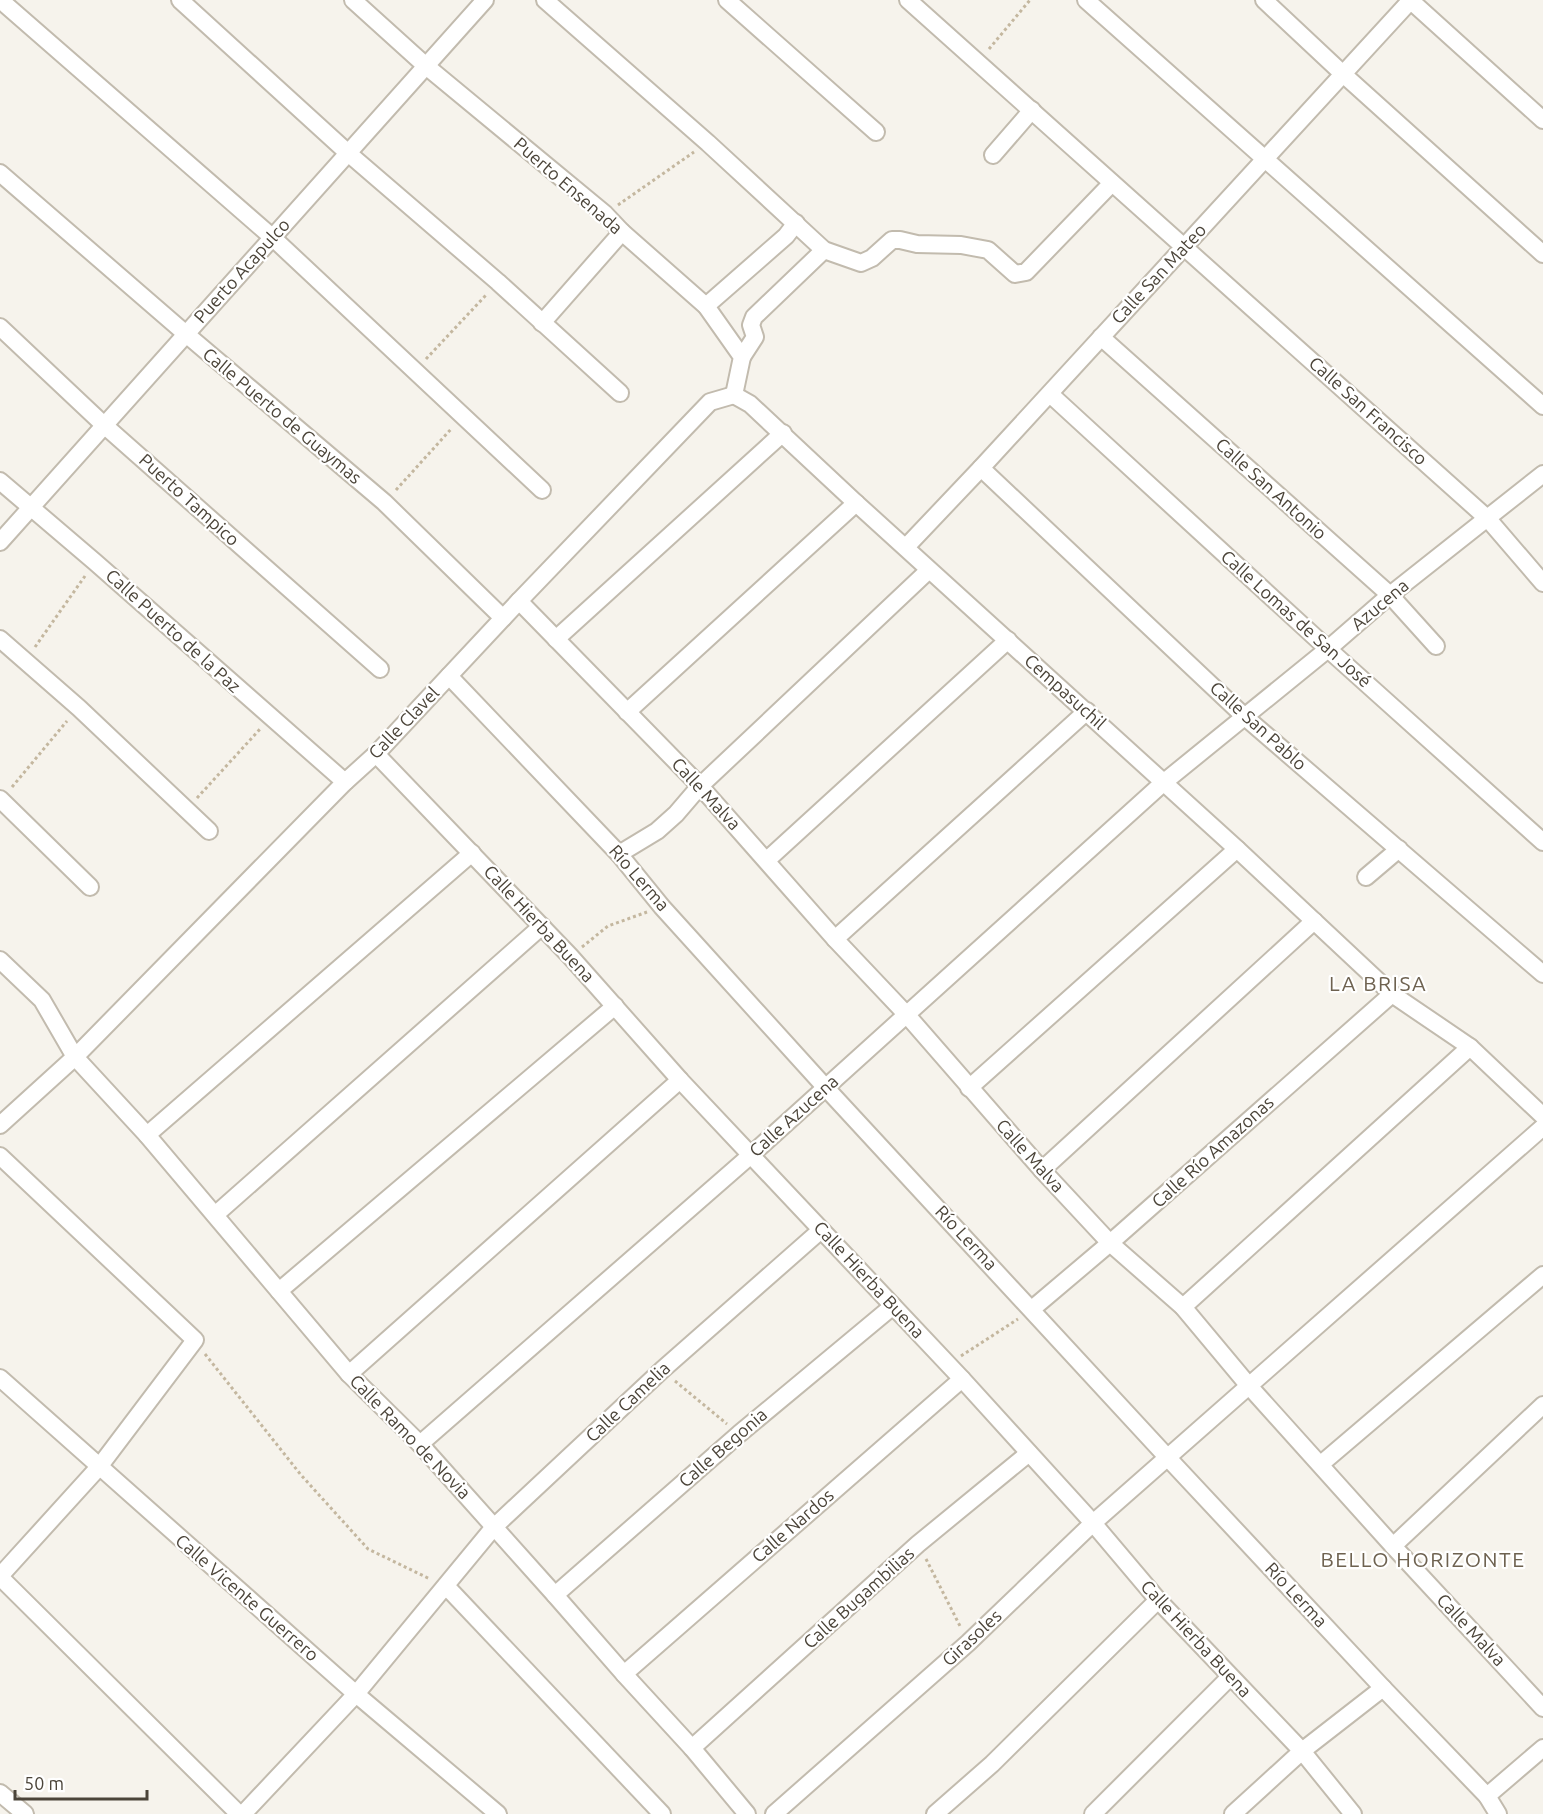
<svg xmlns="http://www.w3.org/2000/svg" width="1543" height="1814" font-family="Ubuntu,sans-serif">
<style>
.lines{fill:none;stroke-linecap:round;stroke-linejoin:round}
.minor-casing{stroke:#c2bbae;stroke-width:20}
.path{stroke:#c4b79f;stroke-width:3;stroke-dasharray:3 3;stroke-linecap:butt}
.minor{stroke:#fff;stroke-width:16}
.labels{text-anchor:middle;stroke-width:4.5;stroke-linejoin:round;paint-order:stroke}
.street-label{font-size:18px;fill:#4b4439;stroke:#fff}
.quarter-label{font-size:21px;letter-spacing:1.5px;fill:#6e6250;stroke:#fff}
</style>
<rect width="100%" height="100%" fill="#f6f3ec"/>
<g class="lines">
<defs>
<g id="minor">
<polyline points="180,0 348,153 498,282 620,393"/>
<polyline points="353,0 426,66 605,214 622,232 706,306 742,357 734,395"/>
<polyline points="545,0 708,143 824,250 861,263 872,258 892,240 900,240 917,244 961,245 988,250 1015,274 1026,272 1112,183"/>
<polyline points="727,0 876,132"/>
<polyline points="908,0 1488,519 1543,583"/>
<polyline points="1086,0 1543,406"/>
<polyline points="1264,0 1343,74 1543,254"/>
<polyline points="1410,0 1543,120"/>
<polyline points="6,5 272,237 542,490"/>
<polyline points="993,155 1032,110"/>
<polyline points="0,173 186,334 384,502 503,618"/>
<polyline points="706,306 786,236 796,223"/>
<polyline points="542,323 622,232"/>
<polyline points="0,327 104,425 380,669"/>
<polyline points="1101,337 1390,595 1436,646"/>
<polyline points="742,357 755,337 751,325 754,317 824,250"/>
<polyline points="1050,394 1328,649 1543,842"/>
<polyline points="734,395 750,404 856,503 1237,849 1392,994 1470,1047 1543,1116"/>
<polyline points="981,468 1245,717 1543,974"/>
<polyline points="0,481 95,562 345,782"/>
<polyline points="0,542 485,0"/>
<polyline points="906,547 981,468 1411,0"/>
<polyline points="519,601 700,786 835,939 906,1014 1042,1170 1110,1243 1183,1307 1249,1386 1393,1546 1543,1708"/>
<polyline points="0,639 79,708 209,831"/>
<polyline points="556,639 783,433"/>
<polyline points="449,676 619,854 662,907 826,1088 1168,1458 1383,1688 1487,1796 1498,1814"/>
<polyline points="627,712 856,503"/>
<polyline points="376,754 570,956 680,1080 962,1379 1093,1523 1158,1600 1302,1751 1353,1814"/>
<polyline points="0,799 90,887"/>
<polyline points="619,854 657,831 676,814 700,786 929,570"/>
<polyline points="767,860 1008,640"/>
<polyline points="1366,877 1399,849"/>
<polyline points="835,939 1087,711"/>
<polyline points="0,960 42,1000 75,1057 147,1135 349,1374 420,1444 555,1595 624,1674 692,1748 747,1814"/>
<polyline points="969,1088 1237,849"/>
<polyline points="0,1125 75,1057 345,782 376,754 519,601 710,402 734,395"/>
<polyline points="147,1135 472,853"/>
<polyline points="0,1156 195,1340 99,1467 0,1576"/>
<polyline points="1042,1170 1314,921"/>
<polyline points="215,1215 542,926"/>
<polyline points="279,1291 615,1006"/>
<polyline points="1183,1307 1470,1047"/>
<polyline points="1032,1309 1110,1243 1392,994"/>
<polyline points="349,1374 680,1080"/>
<polyline points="0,1378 356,1694 498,1814"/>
<polyline points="420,1444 751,1155 1163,783 1328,649 1390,595 1543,474"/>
<polyline points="1321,1464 1543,1275"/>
<polyline points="1393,1546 1543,1405"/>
<polyline points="0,1577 239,1814"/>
<polyline points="446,1586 662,1814"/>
<polyline points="555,1595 739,1434 893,1306"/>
<polyline points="624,1674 962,1379"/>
<polyline points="692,1748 918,1544 1029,1453"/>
<polyline points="0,1793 25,1814"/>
<polyline points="1487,1796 1543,1748"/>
<polyline points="243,1814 356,1694 494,1527 662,1370 821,1230"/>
<polyline points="774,1814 968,1643 1093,1523 1543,1127"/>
<polyline points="935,1814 992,1764 1158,1600"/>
<polyline points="1093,1814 1230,1677"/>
<polyline points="1233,1814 1302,1751 1383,1688"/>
</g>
</defs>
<use href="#minor" class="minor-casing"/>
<g class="path">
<polyline points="989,49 1030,0"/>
<polyline points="618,205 694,152"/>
<polyline points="426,359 487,294"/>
<polyline points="396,490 452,428"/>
<polyline points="35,647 85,576"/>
<polyline points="12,787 67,721"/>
<polyline points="197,798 261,728"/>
<polyline points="582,947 608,926 647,912"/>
<polyline points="205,1354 301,1475 368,1549 430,1579"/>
<polyline points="961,1356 1018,1319"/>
<polyline points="675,1381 727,1424"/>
<polyline points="926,1559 961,1628"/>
</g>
<use href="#minor" class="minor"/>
</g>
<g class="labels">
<g class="street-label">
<text transform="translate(568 186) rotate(41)" y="6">Puerto Ensenada</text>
<text transform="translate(242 271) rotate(-48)" y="6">Puerto Acapulco</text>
<text transform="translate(1159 274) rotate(-47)" y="6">Calle San Mateo</text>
<text transform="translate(1368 411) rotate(42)" y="6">Calle San Francisco</text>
<text transform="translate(282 416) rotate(40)" y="6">Calle Puerto de Guaymas</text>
<text transform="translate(1271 489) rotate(42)" y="6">Calle San Antonio</text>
<text transform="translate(189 500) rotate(42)" y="6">Puerto Tampico</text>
<text transform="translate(1380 605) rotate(-40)" y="6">Azucena</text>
<text transform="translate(1296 619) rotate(42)" y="6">Calle Lomas de San José</text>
<text transform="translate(173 631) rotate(42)" y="6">Calle Puerto de la Paz</text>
<text transform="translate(1065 692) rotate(42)" y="6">Cempasuchil</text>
<text transform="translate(404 723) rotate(-46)" y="6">Calle Clavel</text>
<text transform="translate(1258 726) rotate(42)" y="6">Calle San Pablo</text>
<text transform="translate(706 794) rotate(47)" y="6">Calle Malva</text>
<text transform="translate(639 878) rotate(49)" y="6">Río Lerma</text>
<text transform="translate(539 924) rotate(47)" y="6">Calle Hierba Buena</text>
<text transform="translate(794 1116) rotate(-42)" y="6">Calle Azucena</text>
<text transform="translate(1213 1152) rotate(-42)" y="6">Calle Río Amazonas</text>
<text transform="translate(1030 1156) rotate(48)" y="6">Calle Malva</text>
<text transform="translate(966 1238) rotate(47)" y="6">Río Lerma</text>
<text transform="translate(869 1280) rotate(47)" y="6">Calle Hierba Buena</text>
<text transform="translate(628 1402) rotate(-43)" y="6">Calle Camelia</text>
<text transform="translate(410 1437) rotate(46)" y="6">Calle Ramo de Novia</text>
<text transform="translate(723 1448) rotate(-41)" y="6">Calle Begonia</text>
<text transform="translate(793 1526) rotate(-41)" y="6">Calle Nardos</text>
<text transform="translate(1296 1595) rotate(47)" y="6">Río Lerma</text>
<text transform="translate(247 1598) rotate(41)" y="6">Calle Vicente Guerrero</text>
<text transform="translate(859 1598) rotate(-42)" y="6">Calle Bugambilias</text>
<text transform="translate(1471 1630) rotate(47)" y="6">Calle Malva</text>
<text transform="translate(972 1638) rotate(-43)" y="6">Girasoles</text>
<text transform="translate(1196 1639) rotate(47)" y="6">Calle Hierba Buena</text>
</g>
<g class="quarter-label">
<text x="1378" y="991">LA BRISA</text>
<text x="1423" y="1567">BELLO HORIZONTE</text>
</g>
</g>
<path d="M15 1790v9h132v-9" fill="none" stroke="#4b4439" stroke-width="3"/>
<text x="24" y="1790" font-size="18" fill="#4b4439" stroke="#ffffff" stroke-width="4.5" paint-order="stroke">50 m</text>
</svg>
